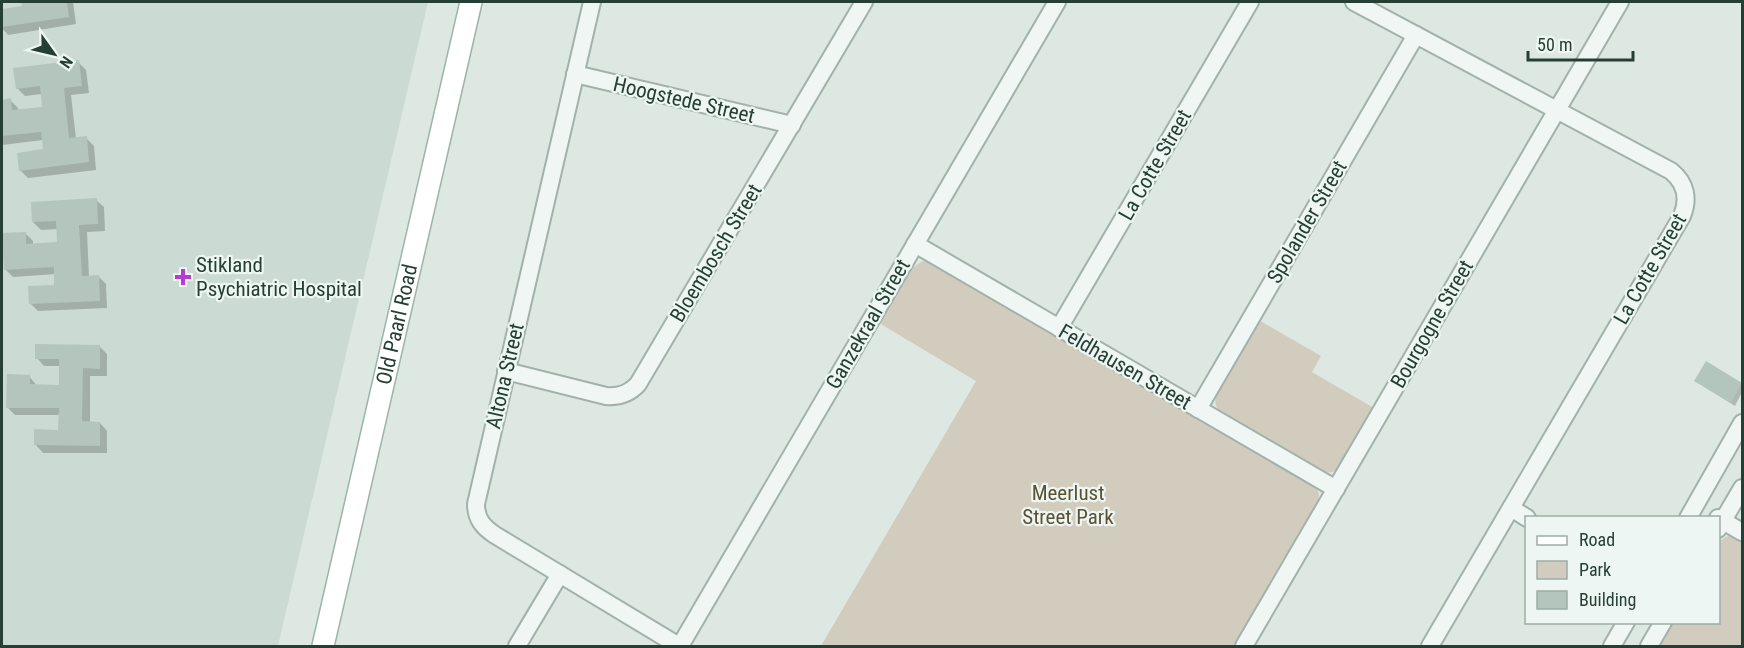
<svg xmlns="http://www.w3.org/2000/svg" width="1744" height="648" font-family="'Roboto Condensed',sans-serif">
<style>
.built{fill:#cbdad3}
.green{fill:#d2ccbe}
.shadow{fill:#0003}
.building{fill:#b4c5be}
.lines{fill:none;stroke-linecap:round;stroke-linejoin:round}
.minor-casing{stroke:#a2b2ab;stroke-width:20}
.major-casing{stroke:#9cb4a9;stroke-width:24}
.minor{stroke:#f0f6f4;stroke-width:16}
.major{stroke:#fff;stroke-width:21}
.poi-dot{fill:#b53bd4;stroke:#edf6f2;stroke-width:2}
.labels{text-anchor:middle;stroke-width:4.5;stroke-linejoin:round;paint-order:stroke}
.street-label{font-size:21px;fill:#263f35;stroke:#edf6f2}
.poi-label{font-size:21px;fill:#263f35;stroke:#edf6f2;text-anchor:start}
.park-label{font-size:21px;fill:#5c5233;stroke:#edf6f2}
</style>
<rect width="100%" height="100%" fill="#dde8e3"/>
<polygon class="built" points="2,2 428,2 278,646 2,646"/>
<g class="green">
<polygon points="923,261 929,261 1317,488 1319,494 1318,504 1235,646 821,646 976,381 879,323 912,268"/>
<path d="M 1257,319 L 1321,356 L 1312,372 L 1374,408 L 1338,470 C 1332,473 1327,473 1320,471 L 1220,413 C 1215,406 1214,401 1217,392 Z"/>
<polygon points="1728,536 1735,537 1742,541 1742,646 1656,646 1670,623 1718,622 1719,541"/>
</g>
<g class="shadow">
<polygon points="23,2 73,2 76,24 8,35 2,28 2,10 24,7"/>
<polygon points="78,62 86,70 89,93 71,95 76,139 86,138 94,146 96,170 28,178 20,170 45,151 43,140 2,145 2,101 10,100 18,108 18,111 44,108 42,94 25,96 17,88"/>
<polygon points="96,200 104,207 105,231 87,232 89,277 98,276 106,284 107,308 38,311 31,304 56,286 56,274 13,277 5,269 25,233 33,241 33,245 59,244 58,229 41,230 33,222"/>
<polygon points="99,346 107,354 107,376 90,376 90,423 100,423 107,431 107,453 43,453 36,445 60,431 60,415 15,415 7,407 29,376 37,386 60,386 60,366 44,366 37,358"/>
<polygon points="1706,363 1742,385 1742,392 1735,406 1695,381"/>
</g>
<g class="building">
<polygon points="21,2 67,2 69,17 2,27 2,9 22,6"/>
<polygon points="79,60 82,86 64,88 69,138 87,136 89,162 19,171 17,153 43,149 41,132 2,136 2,100 11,98 12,110 42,107 40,86 16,89 13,68"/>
<polygon points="97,198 98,224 79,225 82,276 99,275 100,301 29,304 28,286 54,285 54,267 4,270 2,233 26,232 26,244 57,242 56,221 32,222 31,202"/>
<polygon points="35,344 100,345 100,369 83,368 82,421 100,422 100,446 34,445 34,429 58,430 59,408 6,408 7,374 30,375 30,384 59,385 59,359 35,359"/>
<polygon points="1706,361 1742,383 1731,403 1694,381"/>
</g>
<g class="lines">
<defs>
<g id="minor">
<path d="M 592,2 L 476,504 C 476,519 483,527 495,535 L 679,646"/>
<path d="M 1354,2 L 1671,171 C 1686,183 1689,199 1682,216 L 1430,646"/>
<polyline points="575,74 792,125"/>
<polyline points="915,244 1336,489"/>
<polyline points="1059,328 1250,2"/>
<path d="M 506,371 L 606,396 C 619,397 629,394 638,384 L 864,2"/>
<polyline points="1198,409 1416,35"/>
<polyline points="1511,508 1527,518"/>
<polyline points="1688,518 1742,423"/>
<polyline points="1718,518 1742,532"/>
<polyline points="1718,529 1742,488"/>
<polyline points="517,646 560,574"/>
<polyline points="680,646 1057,2"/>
<polyline points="1244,646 1620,2"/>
<polyline points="1612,646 1626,622"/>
<polyline points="1649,646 1663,622"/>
</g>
<g id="major">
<path id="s1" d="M 323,646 L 471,2"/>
</g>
</defs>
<use href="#minor" class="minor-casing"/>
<use href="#major" class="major-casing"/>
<use href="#minor" class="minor"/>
<use href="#major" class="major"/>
</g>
<path class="poi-dot" d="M180 268h6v6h6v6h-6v6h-6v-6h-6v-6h6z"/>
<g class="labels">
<g class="street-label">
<text transform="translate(684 100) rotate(13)" y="7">Hoogstede Street</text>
<text transform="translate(1155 165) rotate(-60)" y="7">La Cotte Street</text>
<text transform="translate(1307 222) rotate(-60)" y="7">Spolander Street</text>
<text transform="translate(716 253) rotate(-59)" y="7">Bloembosch Street</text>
<text transform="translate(1650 269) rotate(-60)" y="7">La Cotte Street</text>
<text dy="7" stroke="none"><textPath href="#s1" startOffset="330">Old Paarl Road</textPath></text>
<text transform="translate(868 324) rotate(-60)" y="7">Ganzekraal Street</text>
<text transform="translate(1432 324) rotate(-60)" y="7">Bourgogne Street</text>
<text transform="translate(1125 367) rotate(30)" y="7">Feldhausen Street</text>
<text transform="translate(505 376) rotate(-77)" y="7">Altona Street</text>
</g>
<g class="poi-label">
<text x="196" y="272">Stikland<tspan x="196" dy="24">Psychiatric Hospital</tspan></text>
</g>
<g class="park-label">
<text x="1068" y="500">Meerlust<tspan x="1068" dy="24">Street Park</tspan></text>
</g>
</g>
<rect width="1744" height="648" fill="none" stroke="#263f35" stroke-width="6"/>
<rect x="1525" y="516" width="195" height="108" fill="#edf6f2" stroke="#9dada6" stroke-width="1.5"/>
<rect x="1537" y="536" width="30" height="9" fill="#ffffff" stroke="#9dada6" stroke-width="1.5"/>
<text x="1579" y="546" font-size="18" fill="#263f35">Road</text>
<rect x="1537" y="561" width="30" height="18" fill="#d2ccbe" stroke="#9dada6" stroke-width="1.5"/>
<text x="1579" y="576" font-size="18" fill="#263f35">Park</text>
<rect x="1537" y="591" width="30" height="18" fill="#b4c5be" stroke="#9dada6" stroke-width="1.5"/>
<text x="1579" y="606" font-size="18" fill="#263f35">Building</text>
<g transform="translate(54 54) rotate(124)" stroke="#edf6f2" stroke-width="4.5" paint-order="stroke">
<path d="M0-4.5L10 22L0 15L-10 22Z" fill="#263f35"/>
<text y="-9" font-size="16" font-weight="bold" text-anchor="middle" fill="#263f35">N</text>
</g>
<path d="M1528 51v9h105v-9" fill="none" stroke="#263f35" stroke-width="3"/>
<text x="1537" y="51" font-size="18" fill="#263f35" stroke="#edf6f2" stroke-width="4.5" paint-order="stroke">50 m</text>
</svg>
